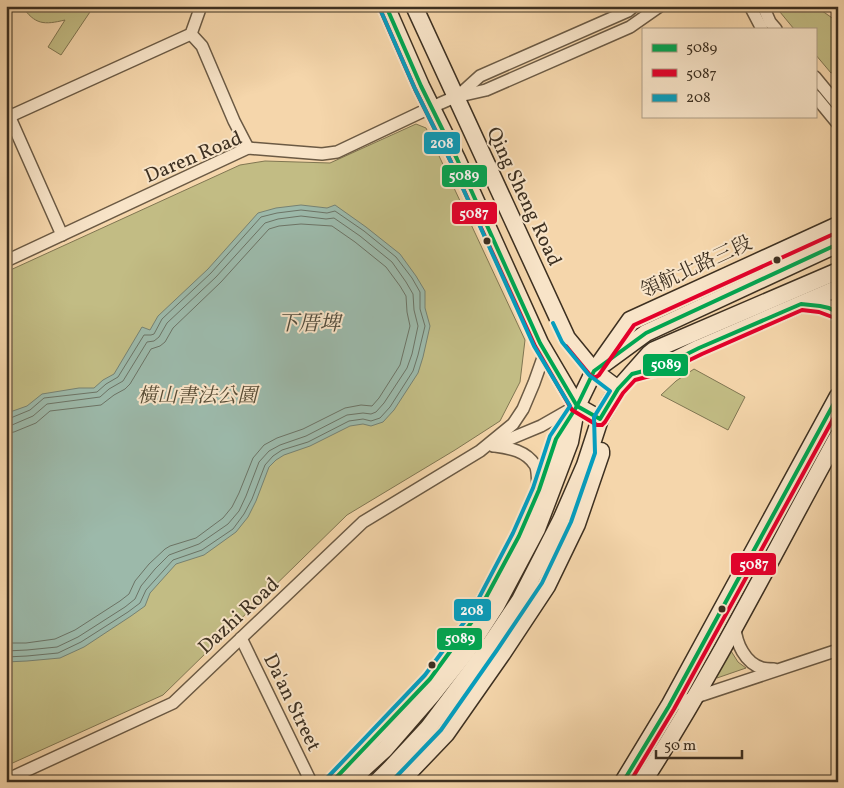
<svg xmlns="http://www.w3.org/2000/svg" width="844" height="788" font-family="Vollkorn,'Noto Serif TC',serif">
<style>
.green{fill:#c2bc84;stroke:#807652}
.water{fill:#9cb9aa;stroke:#768273}
.lines{fill:none;stroke-linecap:round;stroke-linejoin:round}
.shore{stroke:#6c7466;stroke-width:1}
.street-casing{stroke:#6b5a44;stroke-width:14}
.secondary-casing{stroke:#3d3021;stroke-width:19}
.street{stroke:#f8e4c8;stroke-width:11}
.secondary{stroke:#f8e4c8;stroke-width:16}
.bus-1-casing{stroke:#f8e4c8;stroke-width:8}
.bus-2-casing{stroke:#f8e4c8;stroke-width:8}
.bus-3-casing{stroke:#f8e4c8;stroke-width:8}
.bus-1{stroke:#00a651;stroke-width:4}
.bus-2{stroke:#e4002b;stroke-width:4}
.bus-3{stroke:#069dbd;stroke-width:4}
.bus-dot{fill:#3d3021;stroke:#f8e4c8;stroke-width:2}
.labels{text-anchor:middle;stroke-width:4;stroke-linejoin:round;paint-order:stroke}
.street-label{font-size:20px;fill:#3d3021;stroke:#f8e4c8}
.park-label{font-size:20px;font-style:italic;fill:#584c35;stroke:#f8e4c8}
.water-label{font-size:21px;font-style:italic;fill:#504b3c;stroke:#f8e4c8}
.line-badge{stroke:#f8e4c8;stroke-width:2}
.badge-label{font-size:14px;text-anchor:middle;font-weight:bold;fill:#fff}
</style>
<rect width="100%" height="100%" fill="#f5d6ab"/>
<filter id="stains"><feTurbulence type="fractalNoise" baseFrequency=".004" numOctaves="4"/><feColorMatrix values="0 0 0 0 .2 0 0 0 0 .09 0 0 0 0 .02 0 0 0 .5 -.17"/></filter>
<radialGradient id="worn" r=".72"><stop offset=".6" stop-color="#630" stop-opacity="0"/><stop offset="1" stop-color="#630" stop-opacity=".3"/></radialGradient>
<g class="green">
<path d="M 22,6 L 94,6 L 61,55 L 48,47 L 65,20 C 44,25 35,25 22,6 Z"/>
<polygon points="775,6 815,6 838,22 838,70 831,73 815,54 815,29 794,29"/>
<polygon points="416,124 426,128 525,340 520,382 500,421 455,450 347,515 163,695 6,766 6,272 240,165 265,161 330,163"/>
<polygon points="694,369 745,397 728,430 661,395 676,381"/>
<polygon points="731,651 738,662 746,668 717,678 716,676 729,652"/>
</g>
<polygon class="water" points="301,205 327,208 335,205 366,227 400,254 416,276 425,291 425,308 430,326 423,357 418,373 394,410 383,422 371,426 363,424 350,426 310,446 284,455 276,460 269,467 256,501 248,517 236,532 204,555 176,564 150,593 145,606 131,616 84,647 60,658 27,661 6,662 6,416 10,412 27,406 42,394 79,388 94,388 103,380 114,374 142,327 150,330 158,316 208,269 258,213 276,208"/>
<g class="lines">
<g class="shore">
<polyline points="6,419 10,419 13,417 30,410 44,398 97,392 106,384 118,377 144,335 151,335 154,334 162,319 211,273 261,217 277,213 301,210 327,213 335,211 364,231 396,257 412,278 420,292 420,309 425,326 418,355 413,371 390,407 380,418 371,421 363,419 349,421 308,442 282,450 273,456 265,465 252,499 244,514 233,529 202,550 173,560 146,590 140,603 128,612 81,642 58,653 27,656 6,657"/>
<polyline points="6,426 12,425 33,416 47,404 100,397 109,389 123,381 147,342 154,341 159,337 167,323 216,277 265,223 278,219 301,216 326,219 334,218 360,236 392,262 406,282 413,294 414,310 418,326 412,354 407,368 384,403 376,412 371,414 363,413 347,415 306,436 280,445 269,451 259,462 246,496 239,511 228,524 199,544 169,555 155,569 141,586 135,599 125,607 78,637 57,647 27,650 6,651"/>
<polyline points="6,433 14,432 36,423 50,411 101,405 114,395 125,389 130,384 151,349 160,346 165,342 173,328 221,282 269,229 279,226 301,224 332,226 355,242 386,267 400,286 406,296 407,312 410,326 400,365 379,398 372,406 361,405 345,408 303,429 277,438 264,445 253,458 239,493 232,507 223,518 196,538 170,546 165,549 149,564 135,581 129,594 120,601 75,630 55,639 26,643 6,643"/>
</g>
<defs>
<g id="street">
<polyline points="750,6 762,29"/>
<polyline points="763,6 770,22 776,29"/>
<polyline points="191,34 202,46 234,121 248,148"/>
<polyline points="815,77 838,105"/>
<polyline points="459,95 480,76 628,11 634,6"/>
<polyline points="815,96 838,124"/>
<polyline points="7,111 62,235"/>
<polyline points="6,118 191,34 201,6"/>
<polyline points="6,261 248,148 322,154 337,152 432,107 455,97 486,90 630,27 660,6"/>
<polyline points="493,446 541,426 576,406"/>
<path d="M 495,446 C 510,448 526,451 535,465 C 538,470 537,479 538,485"/>
<path d="M 735,627 C 736,643 745,663 762,668 C 765,669 770,669 774,669"/>
<polyline points="241,638 311,782"/>
<polyline points="669,706 838,650"/>
<polyline points="6,780 173,703 363,522 480,451 513,424 523,409 534,383 545,352"/>
</g>
<g id="secondary">
<polyline points="386,6 421,86 457,159 540,343 577,406 600,419"/>
<polyline points="414,6 567,338 594,371 618,389"/>
<path d="M 804,304 C 816,304 827,305 838,313"/>
<polyline points="605,363 646,333 838,244"/>
<polyline points="632,374 663,366 699,348 838,288"/>
<polyline points="332,782 430,679 476,616 519,536 539,490 556,439 577,406 594,371 630,320 838,225"/>
<polyline points="349,782 385,749 432,695 467,651 496,606 537,529 570,442 575,415"/>
<polyline points="377,782 390,769 428,728 483,655 520,600 561,520 585,465 600,419 618,389 649,354 654,350 838,271"/>
<polyline points="400,782 446,734 502,654 547,586 577,524 601,454 601,451"/>
<polyline points="623,782 669,706 838,396"/>
<path d="M 643,782 C 715,671 774,552 838,436"/>
</g>
</defs>
<use href="#street" class="street-casing"/>
<use href="#secondary" class="secondary-casing"/>
<use href="#street" class="street"/>
<use href="#secondary" class="secondary"/>
<defs>
<g id="bus-1">
<polyline points="386,6 421,86 457,159 540,343 577,406 600,419 618,389 632,374 663,366 699,348 801,304 820,306 829,308 838,313"/>
<polyline points="332,782 430,679 476,616 519,536 539,490 556,439 577,406 594,371 646,333 838,244"/>
<polyline points="623,782 669,706 838,396"/>
</g>
<g id="bus-2">
<polyline points="380,9 415,89 451,162 535,346 572,410 597,425 602,425 605,422 623,393 635,380 665,372 702,354 802,310 819,312 835,318"/>
<path d="M 566,346 L 590,375 C 593,378 596,378 599,375 L 634,325 L 838,232"/>
<polyline points="630,782 674,709 838,410"/>
</g>
<g id="bus-3">
<polyline points="327,778 425,675 471,613 513,533 533,488 550,436 570,406 534,346 451,162 415,89 380,9"/>
<polyline points="395,778 441,730 497,650 542,583 571,522 595,453 594,417 610,391 589,375 562,342 553,323"/>
</g>
</defs>
<use href="#bus-1" class="bus-1-casing"/>
<use href="#bus-2" class="bus-2-casing"/>
<use href="#bus-3" class="bus-3-casing"/>
<use href="#bus-1" class="bus-1"/>
<use href="#bus-2" class="bus-2"/>
<use href="#bus-3" class="bus-3"/>
</g>
<g class="bus-dot">
<circle cx="487" cy="241" r="4.5"/>
<circle cx="777" cy="260" r="4.5"/>
<circle cx="722" cy="609" r="4.5"/>
<circle cx="432" cy="665" r="4.5"/>
</g>
<g class="labels">
<g class="street-label">
<text transform="translate(193 156) rotate(-23)" y="7">Daren Road</text>
<text transform="translate(525 196) rotate(65)" y="7">Qing Sheng Road</text>
<text transform="translate(696 266) rotate(-25)" y="7">領航北路三段</text>
<text transform="translate(238 615) rotate(-43)" y="7">Dazhi Road</text>
<text transform="translate(293 702) rotate(64)" y="7">Da'an Street</text>
</g>
<g class="park-label">
<text x="197" y="402">橫山書法公園</text>
</g>
<g class="water-label">
<text x="309" y="330">下厝埤</text>
</g>
</g>
<g class="line-badge">
<rect x="423" y="131" width="38" height="24" rx="5" fill="#069dbd"/>
<rect x="441" y="164" width="47" height="24" rx="5" fill="#00a651"/>
<rect x="451" y="201" width="47" height="24" rx="5" fill="#e4002b"/>
<rect x="642" y="353" width="47" height="24" rx="5" fill="#00a651"/>
<rect x="730" y="552" width="47" height="24" rx="5" fill="#e4002b"/>
<rect x="453" y="598" width="39" height="24" rx="5" fill="#069dbd"/>
<rect x="436" y="627" width="47" height="24" rx="5" fill="#00a651"/>
</g>
<g class="badge-label">
<text x="442" y="148">208</text>
<text x="464" y="180">5089</text>
<text x="474" y="218">5087</text>
<text x="666" y="369">5089</text>
<text x="754" y="569">5087</text>
<text x="472" y="615">208</text>
<text x="460" y="643">5089</text>
</g>
<rect width="844" height="788" fill="none" stroke="#f5d6ab" stroke-width="25"/>
<rect x="8" y="8" width="829" height="773" fill="none" stroke="#3d3021" stroke-width="2.5"/>
<rect x="12" y="12" width="819" height="763" fill="none" stroke="#3d3021"/>
<rect x="642" y="28" width="175" height="90" fill="#f8e4c8" stroke="#ad9c85"/>
<rect x="652" y="44" width="25" height="8" fill="#00a651" stroke="#ad9c85"/>
<text x="686" y="52" font-size="15" fill="#3d3021">5089</text>
<rect x="652" y="69" width="25" height="8" fill="#e4002b" stroke="#ad9c85"/>
<text x="686" y="78" font-size="15" fill="#3d3021">5087</text>
<rect x="652" y="94" width="25" height="8" fill="#069dbd" stroke="#ad9c85"/>
<text x="686" y="102" font-size="15" fill="#3d3021">208</text>
<path d="M656 750v8h86v-8" fill="none" stroke="#3d3021" stroke-width="2.5"/>
<text x="664" y="750" font-size="15" fill="#3d3021" stroke="#f8e4c8" stroke-width="4" paint-order="stroke">50 m</text>
<rect width="100%" height="100%" filter="url(#stains)"/>
<rect width="100%" height="100%" fill="url(#worn)"/>
</svg>
